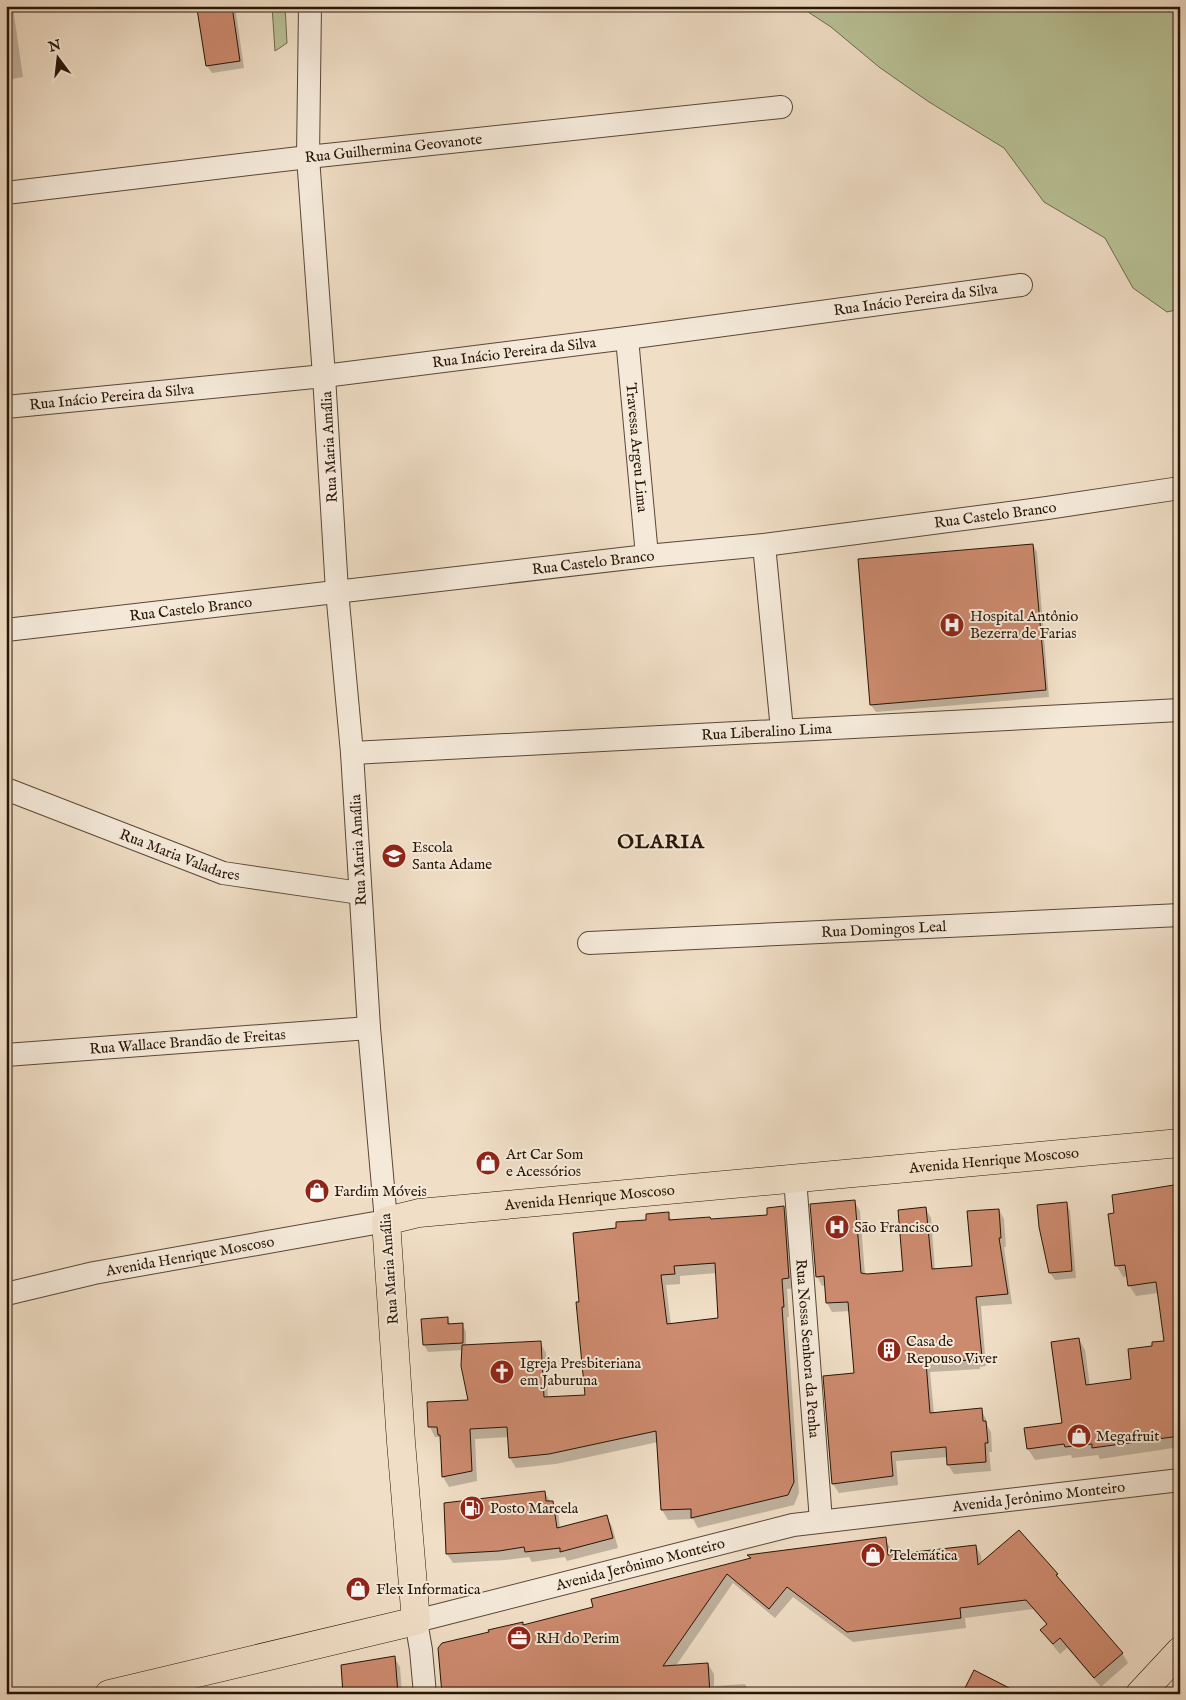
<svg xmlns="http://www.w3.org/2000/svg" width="1186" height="1700" font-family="'IM FELL English',serif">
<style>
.green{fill:#b8c196;stroke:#706b4e}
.shadow{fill:#0003;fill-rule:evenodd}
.building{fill:#cc8a6e;stroke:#271506;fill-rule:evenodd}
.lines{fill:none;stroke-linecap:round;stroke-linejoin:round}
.minor-casing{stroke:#594736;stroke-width:24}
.major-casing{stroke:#271506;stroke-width:29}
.minor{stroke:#f5eada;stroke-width:22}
.major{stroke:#f0dec6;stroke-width:28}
.labels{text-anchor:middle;stroke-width:4;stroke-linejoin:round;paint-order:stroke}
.street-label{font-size:15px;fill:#271506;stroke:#f5eada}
.poi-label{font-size:15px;fill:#271506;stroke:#f5eada;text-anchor:start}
.district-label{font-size:20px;font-weight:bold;letter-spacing:1px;fill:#271506;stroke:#f5eada}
</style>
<rect width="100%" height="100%" fill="#f0dec6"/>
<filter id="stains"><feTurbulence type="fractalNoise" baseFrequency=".004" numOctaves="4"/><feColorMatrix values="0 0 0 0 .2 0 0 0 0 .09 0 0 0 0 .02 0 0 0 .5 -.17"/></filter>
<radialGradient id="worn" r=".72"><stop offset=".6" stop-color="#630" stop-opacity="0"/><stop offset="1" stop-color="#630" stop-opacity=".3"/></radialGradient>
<g class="green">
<polygon points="272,6 285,6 287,43 275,51"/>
<polygon points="799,6 1180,6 1180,309 1167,312 1133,288 1105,238 1044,202 1004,148 929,102 879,67 831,27"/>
</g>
<g class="shadow">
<polygon points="6,6 13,8 23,77 6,80"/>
<polygon points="232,6 236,13 244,68 212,73 207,66"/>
<polygon points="1033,545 1037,552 1049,697 876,712 871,705 859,560"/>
<polygon points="1180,1185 1180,1447 1100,1459 1098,1455 1072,1458 1071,1455 1035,1460 1028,1449 1026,1429 1063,1424 1079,1339 1085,1350 1090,1386 1132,1380 1166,1342 1158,1293 1136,1296 1129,1285 1128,1276 1123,1277 1117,1266"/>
<polygon points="854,1201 860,1211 865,1275 904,1272 926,1209 931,1218 935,1270 973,1267 999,1210 1004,1219 1006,1247 1004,1247 1012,1304 981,1306 986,1366 980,1367 980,1369 930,1372 934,1414 981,1410 986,1419 987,1425 991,1432 992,1452 989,1452 991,1471 954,1474 948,1465 948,1457 896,1461 898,1485 839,1493 833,1484 855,1374 850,1311 832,1312 827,1303 826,1285 822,1286 817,1276"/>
<polygon points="1066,1203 1070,1211 1076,1278 1055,1280 1050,1273 1040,1227"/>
<path d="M 783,1208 L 789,1218 L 795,1288 L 787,1289 L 789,1317 L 787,1317 L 799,1493 L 794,1505 L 698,1528 L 693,1519 L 668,1520 L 662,1510 L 658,1442 L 556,1464 L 516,1468 L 510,1458 L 509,1437 L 475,1439 L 477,1481 L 449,1487 L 443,1477 L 442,1440 L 440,1437 L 435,1437 L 430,1427 L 470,1401 L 463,1350 L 428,1352 L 424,1345 L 447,1318 L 451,1325 L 462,1324 L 466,1332 L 466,1346 L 540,1342 L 546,1353 L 548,1398 L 586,1397 L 580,1303 L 617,1230 L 668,1214 L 672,1221 L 711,1220 L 768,1216 ZM 717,1273 L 719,1319 L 671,1325 L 666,1285 L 680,1284 L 680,1276 Z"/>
<polygon points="544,1492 558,1512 560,1529 607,1517 612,1526 618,1548 567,1561 565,1557 532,1562 529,1557 505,1560 453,1563 447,1554"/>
<polygon points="885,1539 891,1549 892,1556 976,1546 981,1556 982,1563 1057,1575 1062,1585 1122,1653 1128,1663 1101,1687 1067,1648 1060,1654 1048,1640 1042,1630 1047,1625 1033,1609 965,1618 966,1628 853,1642 793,1597 775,1618 733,1583 675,1667 708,1664 714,1674 714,1686 745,1684 750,1694 443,1694 523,1626 594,1608 751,1559 749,1556"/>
<polygon points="394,1657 400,1667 402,1694 344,1694"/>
</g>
<g class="building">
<polygon points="217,6 232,6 240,61 206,66 197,9"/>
<polygon points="1033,544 1046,690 870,705 858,559"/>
<polygon points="1180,1184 1180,1436 1092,1448 1092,1444 1065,1447 1064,1444 1027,1449 1024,1428 1062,1423 1051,1342 1079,1338 1086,1385 1131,1379 1128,1349 1152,1346 1152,1342 1164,1341 1156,1282 1128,1286 1125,1265 1115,1266 1108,1214 1114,1213 1112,1195"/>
<polygon points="855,1200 861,1273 867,1274 903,1271 898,1210 926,1207 932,1269 972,1266 967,1211 999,1209 1001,1238 999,1238 1008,1294 976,1297 982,1357 975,1358 975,1360 926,1362 930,1413 982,1408 983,1421 986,1421 988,1443 985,1443 986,1462 947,1465 946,1447 891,1452 893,1476 832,1484 823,1376 854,1373 848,1302 826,1303 824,1276 816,1277 810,1204"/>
<polygon points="1067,1202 1072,1271 1049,1273 1039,1227 1037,1205"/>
<path d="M 784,1206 L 789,1278 L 782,1279 L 784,1307 L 782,1307 L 794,1482 L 788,1495 L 691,1518 L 691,1509 L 661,1510 L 656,1431 L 549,1454 L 509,1458 L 507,1427 L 470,1429 L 472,1471 L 442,1477 L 440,1435 L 438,1435 L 437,1427 L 428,1427 L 427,1402 L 468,1400 L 461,1366 L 462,1345 L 541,1341 L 544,1397 L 585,1395 L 576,1302 L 579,1302 L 573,1233 L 616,1228 L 616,1222 L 646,1220 L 646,1214 L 669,1212 L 669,1220 L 710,1217 L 711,1219 L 767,1215 L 767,1208 ZM 715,1263 L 718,1318 L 667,1324 L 661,1275 L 675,1274 L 674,1266 Z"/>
<polygon points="448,1317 448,1324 463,1323 463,1343 423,1345 421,1319"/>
<polygon points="545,1491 546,1501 553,1501 557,1528 607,1515 613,1538 560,1552 560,1548 525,1552 524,1547 499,1551 446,1554 444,1503"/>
<polygon points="1019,1530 1058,1574 1056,1575 1123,1653 1094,1678 1060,1638 1053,1644 1040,1630 1047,1624 1026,1600 960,1608 961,1618 847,1632 787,1587 769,1609 727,1574 663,1666 708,1663 710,1694 442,1694 438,1648 442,1643 489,1632 488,1630 523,1622 523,1625 593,1607 591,1599 751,1558 747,1555 886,1537 888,1555 976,1545 978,1565"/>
<polygon points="395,1656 398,1694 343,1694 341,1665"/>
<polygon points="974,1670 1021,1694 962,1694"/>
</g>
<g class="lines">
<defs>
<g id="minor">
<path id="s1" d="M 6,193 L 308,157 L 781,107"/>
<path id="s2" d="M 627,338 L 647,556"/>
<path id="s3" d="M 6,407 L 324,376 L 627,338 L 1021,285"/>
<polyline points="764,545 782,730"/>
<path id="s4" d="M 6,630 L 647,556 L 764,545 L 1047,508 L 1180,488"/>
<path id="s5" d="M 352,753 L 1180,710"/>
<path id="s6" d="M 6,789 L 223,873 L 360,893"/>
<path id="s7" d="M 589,943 L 1180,915"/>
<path id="s8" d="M 6,1055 L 369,1028"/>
<path id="s9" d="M 795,1178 L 821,1521"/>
<path id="s10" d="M 6,1294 L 94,1273 L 386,1221 L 369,1028 L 352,753 L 337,591 L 324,376 L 308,157 L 310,6"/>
<path id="s11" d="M 425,1694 L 421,1650 L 416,1621 L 793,1525 L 1180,1480"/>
</g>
<g id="major">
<path id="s12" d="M 109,1694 L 416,1621 L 401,1442 L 386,1221 L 419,1213 L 1180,1143"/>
<polyline points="1140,1694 1180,1651"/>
</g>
</defs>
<use href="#minor" class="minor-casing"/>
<use href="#major" class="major-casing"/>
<use href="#minor" class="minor"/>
<use href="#major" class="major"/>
</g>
<defs>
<symbol id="hospital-disc" viewBox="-11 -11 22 22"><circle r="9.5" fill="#8f2418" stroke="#f5eada"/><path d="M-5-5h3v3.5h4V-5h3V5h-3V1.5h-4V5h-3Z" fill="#fff"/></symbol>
<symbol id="school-disc" viewBox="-11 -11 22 22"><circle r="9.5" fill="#8f2418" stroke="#f5eada"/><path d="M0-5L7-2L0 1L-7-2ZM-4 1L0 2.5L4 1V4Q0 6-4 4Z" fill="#fff"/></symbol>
<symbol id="shop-disc" viewBox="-11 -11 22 22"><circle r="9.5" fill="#8f2418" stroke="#f5eada"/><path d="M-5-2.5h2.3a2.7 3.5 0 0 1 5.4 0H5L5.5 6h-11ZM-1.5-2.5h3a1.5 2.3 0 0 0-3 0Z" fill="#fff"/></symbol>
<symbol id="building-disc" viewBox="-11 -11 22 22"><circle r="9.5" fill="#8f2418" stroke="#f5eada"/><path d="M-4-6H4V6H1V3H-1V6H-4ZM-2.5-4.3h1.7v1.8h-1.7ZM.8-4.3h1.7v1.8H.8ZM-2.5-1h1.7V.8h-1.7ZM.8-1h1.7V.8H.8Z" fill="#fff"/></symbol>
<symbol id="church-disc" viewBox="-11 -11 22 22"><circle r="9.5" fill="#8f2418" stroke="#f5eada"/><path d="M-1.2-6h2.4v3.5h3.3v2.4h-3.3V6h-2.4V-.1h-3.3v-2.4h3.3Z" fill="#fff"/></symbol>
<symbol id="fuel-disc" viewBox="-11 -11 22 22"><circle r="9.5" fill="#8f2418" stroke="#f5eada"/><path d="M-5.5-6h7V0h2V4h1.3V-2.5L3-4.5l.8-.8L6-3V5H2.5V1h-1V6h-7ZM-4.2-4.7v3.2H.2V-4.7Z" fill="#fff"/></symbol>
<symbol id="office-disc" viewBox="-11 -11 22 22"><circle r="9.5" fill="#8f2418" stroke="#f5eada"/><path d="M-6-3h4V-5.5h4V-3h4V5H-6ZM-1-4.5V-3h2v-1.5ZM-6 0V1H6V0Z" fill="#fff"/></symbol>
</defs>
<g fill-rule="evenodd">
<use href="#hospital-disc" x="938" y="611" width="28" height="28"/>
<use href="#school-disc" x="380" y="842" width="28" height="28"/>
<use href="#shop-disc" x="474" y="1149" width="28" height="28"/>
<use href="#shop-disc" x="303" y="1177" width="28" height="28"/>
<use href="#hospital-disc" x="823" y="1213" width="28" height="28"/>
<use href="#building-disc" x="875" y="1336" width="28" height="28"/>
<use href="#church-disc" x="488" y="1358" width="28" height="28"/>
<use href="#shop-disc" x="1065" y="1422" width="28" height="28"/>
<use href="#fuel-disc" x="458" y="1494" width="28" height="28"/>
<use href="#shop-disc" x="859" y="1541" width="28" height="28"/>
<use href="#shop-disc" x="344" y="1575" width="28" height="28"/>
<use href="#office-disc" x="505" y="1624" width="28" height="28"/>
</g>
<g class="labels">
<g class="street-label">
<text dy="5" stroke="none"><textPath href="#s1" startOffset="390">Rua Guilhermina Geovanote</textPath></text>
<text dy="5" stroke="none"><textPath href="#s3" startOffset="916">Rua Inácio Pereira da Silva</textPath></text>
<text dy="5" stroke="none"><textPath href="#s3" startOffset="511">Rua Inácio Pereira da Silva</textPath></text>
<text dy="5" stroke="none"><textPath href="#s3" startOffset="106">Rua Inácio Pereira da Silva</textPath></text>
<text transform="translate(329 447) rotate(-93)" y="5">Rua Maria Amália</text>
<text dy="5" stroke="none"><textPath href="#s2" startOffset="110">Travessa Argeu Lima</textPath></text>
<text dy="5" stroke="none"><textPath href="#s4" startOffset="996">Rua Castelo Branco</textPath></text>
<text dy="5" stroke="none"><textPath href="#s4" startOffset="591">Rua Castelo Branco</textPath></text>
<text dy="5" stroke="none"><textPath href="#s4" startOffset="186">Rua Castelo Branco</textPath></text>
<text dy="5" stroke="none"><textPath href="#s5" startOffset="415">Rua Liberalino Lima</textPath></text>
<text transform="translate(358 850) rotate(-93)" y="5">Rua Maria Amália</text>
<text dy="5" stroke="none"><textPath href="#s6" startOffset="186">Rua Maria Valadares</textPath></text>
<text dy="5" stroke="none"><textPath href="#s7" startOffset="295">Rua Domingos Leal</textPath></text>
<text dy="5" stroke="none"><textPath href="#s8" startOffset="182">Rua Wallace Brandão de Freitas</textPath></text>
<text dy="5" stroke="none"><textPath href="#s12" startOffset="1328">Avenida Henrique Moscoso</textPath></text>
<text dy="5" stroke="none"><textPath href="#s12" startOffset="922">Avenida Henrique Moscoso</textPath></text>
<text dy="5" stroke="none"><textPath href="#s10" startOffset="188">Avenida Henrique Moscoso</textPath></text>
<text transform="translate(389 1269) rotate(-94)" y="5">Rua Maria Amália</text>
<text dy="5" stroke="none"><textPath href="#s9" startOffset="171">Rua Nossa Senhora da Penha</textPath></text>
<text dy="5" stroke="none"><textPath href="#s11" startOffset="710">Avenida Jerônimo Monteiro</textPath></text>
<text dy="5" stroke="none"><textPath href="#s11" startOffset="305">Avenida Jerônimo Monteiro</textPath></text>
</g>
<g class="poi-label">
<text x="970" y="621">Hospital Antônio<tspan x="970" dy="17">Bezerra de Farias</tspan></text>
<text x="412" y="852">Escola<tspan x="412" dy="17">Santa Adame</tspan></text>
<text x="506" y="1159">Art Car Som<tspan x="506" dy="17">e Acessórios</tspan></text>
<text x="334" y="1196">Fardim Móveis</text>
<text x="854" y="1232">São Francisco</text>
<text x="906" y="1346">Casa de<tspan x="906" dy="17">Repouso Viver</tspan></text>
<text x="520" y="1368">Igreja Presbiteriana<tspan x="520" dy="17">em Jaburuna</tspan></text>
<text x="1096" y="1441">Megafruit</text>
<text x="490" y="1513">Posto Marcela</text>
<text x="890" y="1560">Telemática</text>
<text x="376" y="1594">Flex Informatica</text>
<text x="536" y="1643">RH do Perim</text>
</g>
<g class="district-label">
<text x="661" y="848">OLARIA</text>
</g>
</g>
<rect width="1186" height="1700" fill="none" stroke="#f0dec6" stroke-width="25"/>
<rect x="8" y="8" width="1171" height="1685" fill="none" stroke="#271506" stroke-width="2.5"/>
<rect x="12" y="12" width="1161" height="1675" fill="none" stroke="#271506"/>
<g transform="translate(58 58) rotate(345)" stroke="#f5eada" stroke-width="4" paint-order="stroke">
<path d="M0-4L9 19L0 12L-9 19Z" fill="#271506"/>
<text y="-8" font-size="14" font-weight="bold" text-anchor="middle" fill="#271506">N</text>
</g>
<rect width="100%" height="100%" filter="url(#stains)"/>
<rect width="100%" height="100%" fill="url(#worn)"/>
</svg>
